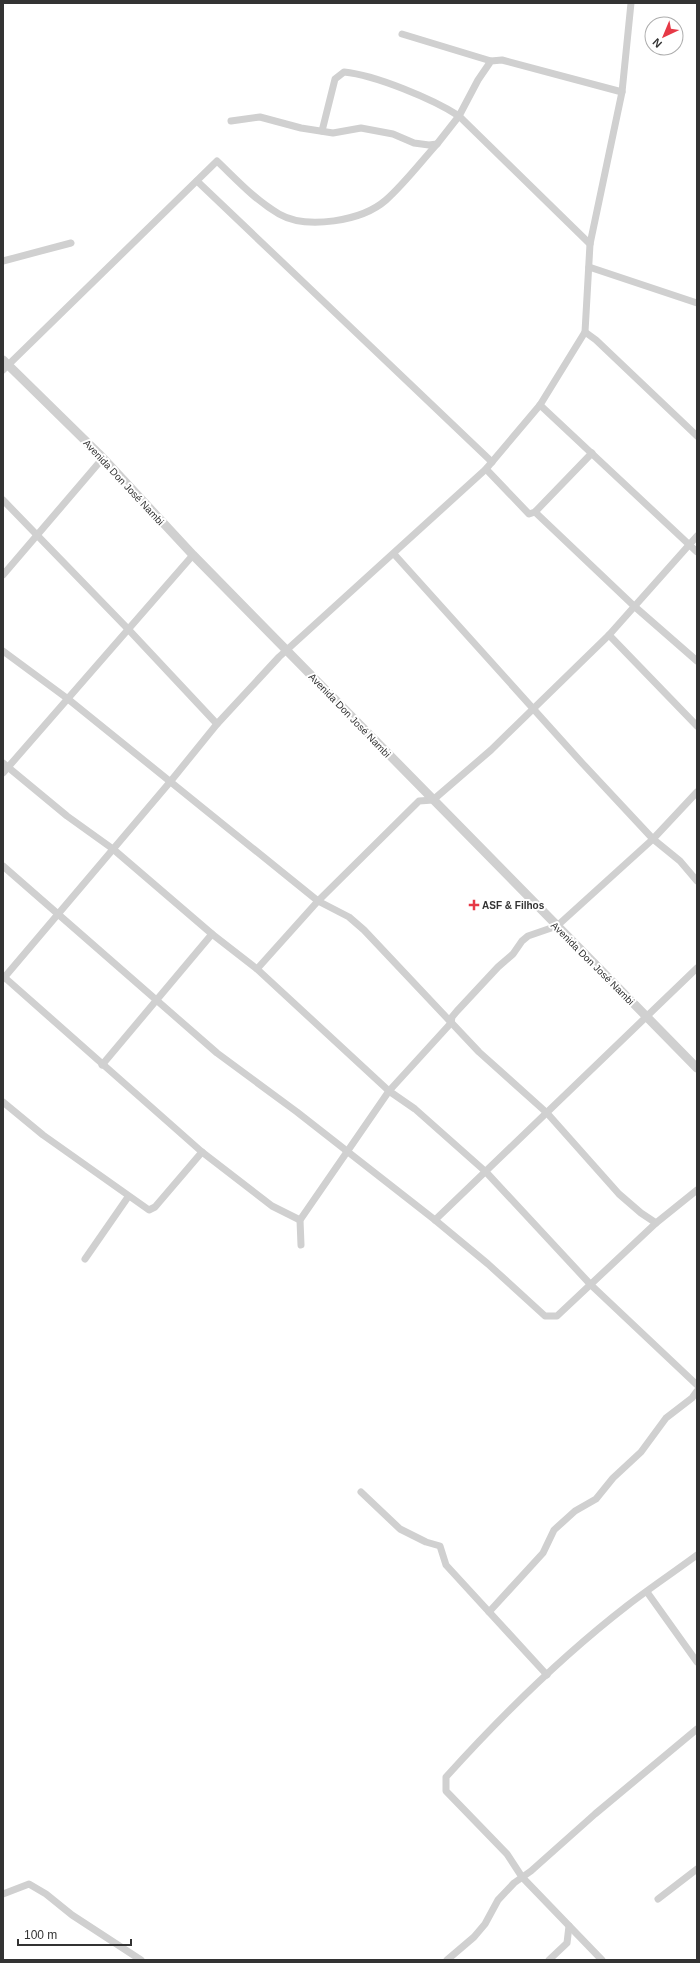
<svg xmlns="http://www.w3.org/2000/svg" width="700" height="1963" font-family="Helvetica,sans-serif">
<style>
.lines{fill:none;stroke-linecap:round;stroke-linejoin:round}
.minor{stroke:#d0d0d0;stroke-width:7}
.tertiary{stroke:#d0d0d0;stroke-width:9}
.poi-dot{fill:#e63946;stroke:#fff;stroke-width:1.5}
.labels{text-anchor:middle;stroke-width:4;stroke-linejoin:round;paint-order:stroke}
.street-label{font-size:10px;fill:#333;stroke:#fff}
.poi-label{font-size:10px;font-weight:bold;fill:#333;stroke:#fff;text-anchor:start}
</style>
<rect width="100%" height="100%" fill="#fff"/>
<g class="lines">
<g class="minor">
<polyline points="402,34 491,61"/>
<polyline points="231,121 260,117 301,128 333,133 361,128 393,134 414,143 429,145 437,144 459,116 478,80 491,61 502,60 622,92"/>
<path d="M 322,131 L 335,79 L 344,72 C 375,75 433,99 459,116 L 590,244"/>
<polyline points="197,181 492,462"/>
<polyline points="3,261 71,243"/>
<polyline points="589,267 697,303"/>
<polyline points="585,332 596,340 697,436"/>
<path d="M 3,370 L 217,161 C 237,180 255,200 279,214 C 307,230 362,221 386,200 C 404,184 420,163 437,144"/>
<polyline points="540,405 697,552"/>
<polyline points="486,469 529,514 535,512 592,453"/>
<polyline points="3,500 128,629 217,724"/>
<polyline points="535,512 634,606 697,661"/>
<polyline points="394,554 583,764 653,839 680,861 697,881"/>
<polyline points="3,575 103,458"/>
<polyline points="609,635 697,726"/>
<polyline points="3,651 68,699 292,880 318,901 349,917 364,930 479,1052 547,1113 619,1194 641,1213 656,1223"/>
<polyline points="3,763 67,816 113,849 212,934 257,969 389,1091 415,1109 486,1172 591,1285 697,1385"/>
<polyline points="3,773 193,555"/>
<polyline points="3,866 217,1053 297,1112 435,1220 488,1264 545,1316 557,1316 656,1223 697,1190"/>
<polyline points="257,969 318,901 419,801 433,800 491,750 609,635 697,536"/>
<polyline points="3,976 202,1152 272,1206 300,1220"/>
<polyline points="3,979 170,782 217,724 279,657 486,469 540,405 585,332 590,244 622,92 631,3"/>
<polyline points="102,1065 212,934"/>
<polyline points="3,1102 43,1135 149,1210 155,1207 202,1152"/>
<polyline points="435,1220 697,968"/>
<polyline points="301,1245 300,1220 389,1091 451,1023 452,1017 457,1011 498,967 513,954 522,941 528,936 557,926 653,839 697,792"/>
<polyline points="85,1259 128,1197"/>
<polyline points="361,1492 400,1529 426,1542 440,1546 446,1565 547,1675"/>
<polyline points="647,1592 697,1662"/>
<polyline points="489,1612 543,1553 554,1530 575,1511 596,1499 613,1478 641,1452 666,1418 692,1398 697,1391"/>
<polyline points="3,1894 29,1884 46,1894 72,1915 141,1960"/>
<polyline points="658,1899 697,1869"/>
<polyline points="447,1960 474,1937 485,1924 498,1900 514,1883 531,1871 595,1814 697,1729"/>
<polyline points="549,1960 567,1943 569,1926"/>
<path d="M 602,1960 L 522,1877 L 507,1854 L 446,1791 L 446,1777 C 502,1715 562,1656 628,1605 C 650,1588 674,1572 697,1555"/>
</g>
<polyline class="tertiary" points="3,360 103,458 193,555 697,1068"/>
</g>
<path class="poi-dot" d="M472 899h4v4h4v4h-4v4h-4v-4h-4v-4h4z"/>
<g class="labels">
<g class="street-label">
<text transform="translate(124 482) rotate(47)" y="4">Avenida Don José Nambi</text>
<text transform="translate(350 715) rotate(46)" y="4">Avenida Don José Nambi</text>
<text transform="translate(593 963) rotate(45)" y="4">Avenida Don José Nambi</text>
</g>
<g class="poi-label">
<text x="482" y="909">ASF &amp; Filhos</text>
</g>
</g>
<rect width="700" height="1963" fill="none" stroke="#333333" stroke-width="8"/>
<g transform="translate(664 36) rotate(224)"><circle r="19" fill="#ffffff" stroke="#adadad"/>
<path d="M0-3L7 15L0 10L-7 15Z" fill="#e63946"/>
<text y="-6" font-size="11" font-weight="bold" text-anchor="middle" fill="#333333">N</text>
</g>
<path d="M18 1939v6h113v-6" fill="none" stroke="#333333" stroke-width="2"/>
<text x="24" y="1939" font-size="12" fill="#333333" stroke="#ffffff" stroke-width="3" paint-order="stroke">100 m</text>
</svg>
